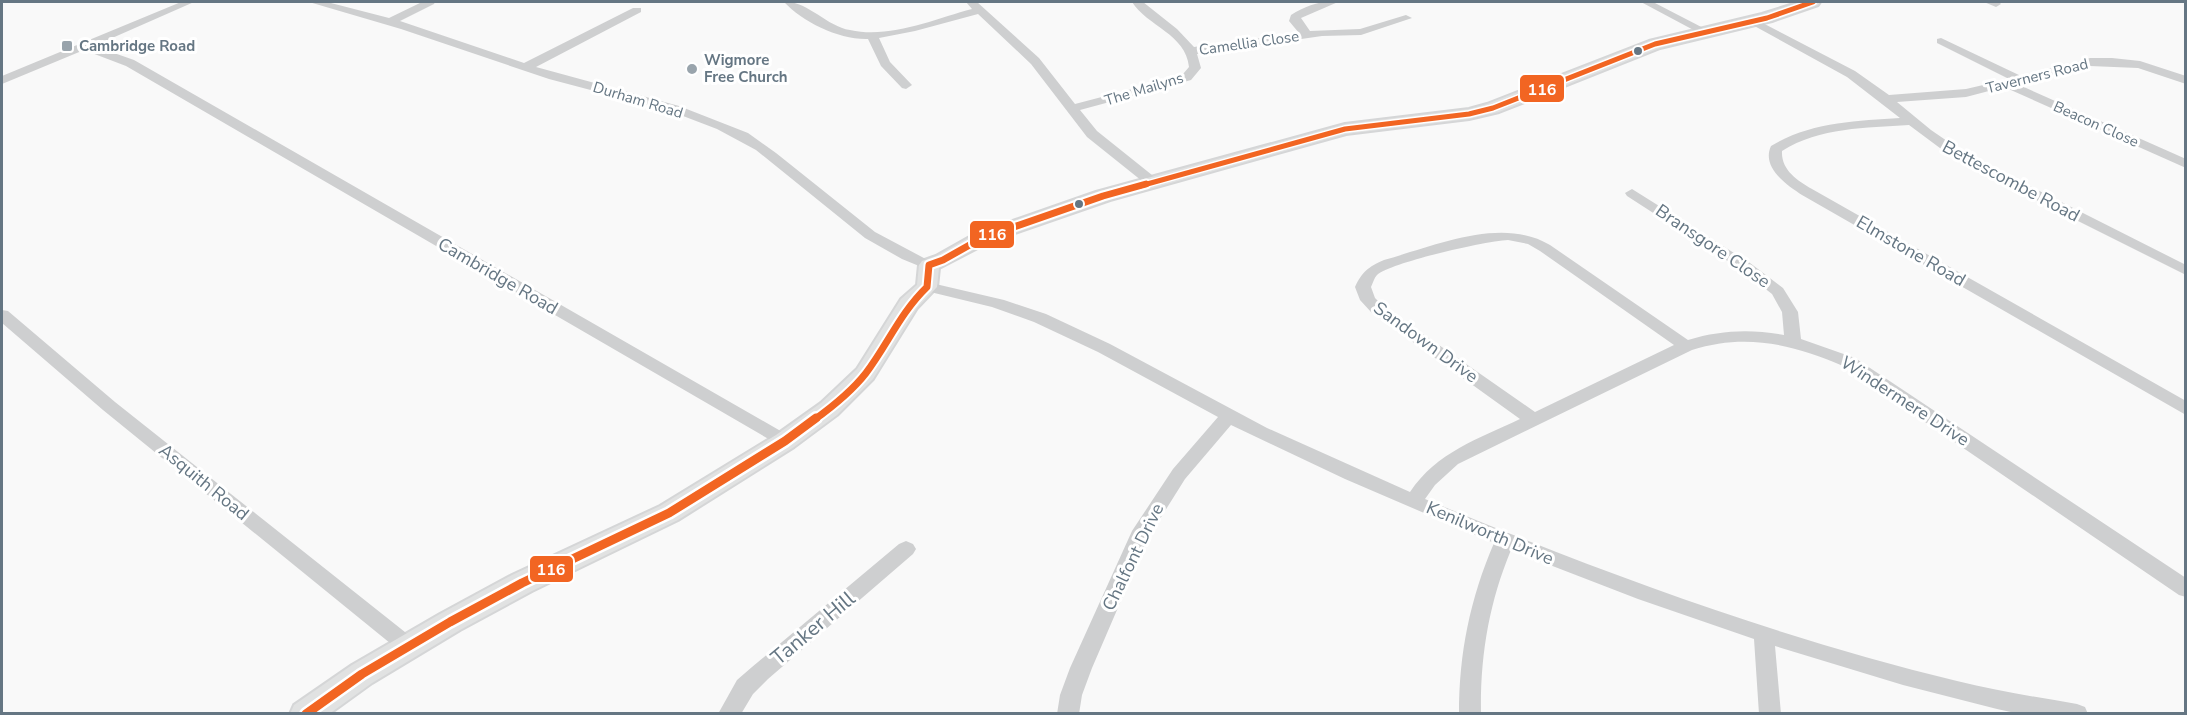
<svg xmlns="http://www.w3.org/2000/svg" width="2187" height="715" font-family="'Nunito Sans',sans-serif">
<style>
.lines{fill:none;stroke-linecap:round;stroke-linejoin:round}
.secondary-casing{stroke:#d5d6d7;stroke-width:4}
.street{fill:#cecfd0;fill-rule:evenodd}
.secondary{fill:#e1e2e2;fill-rule:evenodd}
.bus-1-far2-casing{stroke:#fff;stroke-width:8}
.bus-1-far1-casing{stroke:#fff;stroke-width:11}
.bus-1-casing{stroke:#fff;stroke-width:14}
.bus-1-far2{stroke:#f26522;stroke-width:5}
.bus-1-far1{stroke:#f26522;stroke-width:7}
.bus-1{stroke:#f26522;stroke-width:9}
.poi-dot{fill:#99a4ac;stroke:#fff;stroke-width:2}
.bus-dot{fill:#657683;stroke:#fff;stroke-width:2}
.labels{text-anchor:middle;stroke-width:6;stroke-linejoin:round;paint-order:stroke}
.far-street-label{font-size:15px;fill:#657683;stroke:#fff}
.far-poi-label{font-size:15px;font-weight:bold;fill:#657683;stroke:#fff;text-anchor:start}
.street-label{font-size:18px;fill:#657683;stroke:#fff}
.near-street-label{font-size:21px;fill:#657683;stroke:#fff}
.line-badge{stroke:#fff;stroke-width:2}
.badge-label{font-size:16px;text-anchor:middle;font-weight:bold;fill:#fff}
</style>
<rect width="100%" height="100%" fill="#f9f9f9"/>
<g class="lines">
<defs>
<polygon id="secondary" points="1800,2 1820,2 1818,5 1772,21 1660,48 1499,112 1469,119 1346,134 1110,200 989,242 939,268 937,287 917,308 873,379 837,415 794,447 678,520 532,591 460,630 372,683 329,714 290,714 294,705 352,665 440,614 512,575 660,506 776,435 821,403 857,369 901,299 917,285 919,265 922,261 936,256 975,234 1096,192 1345,124 1469,109 1487,104 1649,41 1762,14"/>
</defs>
<use href="#secondary" class="secondary-casing"/>
<g class="street">
<polygon points="181,2 194,2 94,46 134,60 791,437 794,441 791,445 785,447 779,445 126,66 84,50 2,84 2,76"/>
<polygon points="309,2 327,2 389,18 422,2 435,2 434,4 400,21 524,63 633,8 641,8 641,12 536,67 679,106 748,133 776,153 875,232 937,265 934,268 924,268 902,259 865,238 756,150 717,129 670,111 549,79 401,29"/>
<path d="M 784,2 C 807,0 826,26 850,30 C 890,39 934,19 972,9 L 966,2 L 977,2 L 1039,58 L 1075,104 L 1174,78 L 1183,74 L 1189,67 C 1186,34 1147,26 1132,2 L 1143,2 L 1177,29 L 1194,47 L 1299,33 L 1289,21 L 1291,15 C 1306,6 1321,0 1338,2 L 1301,18 L 1310,31 L 1360,29 L 1406,15 L 1412,18 L 1361,35 L 1322,36 L 1197,54 L 1201,68 L 1191,80 L 1080,110 L 1097,131 L 1157,179 L 1159,182 L 1152,186 L 1147,185 L 1087,137 L 1031,64 L 978,14 L 915,31 L 879,38 L 890,62 L 912,85 L 906,89 L 902,88 L 881,66 L 868,39 C 839,40 803,22 784,2 Z"/>
<polygon points="1641,2 1653,2 1711,32 1705,35 1701,34"/>
<polygon points="1984,2 1999,2 2001,4 1996,7"/>
<path d="M 1753,18 L 1855,71 L 1889,95 L 1966,89 L 2009,79 L 1937,43 L 1937,39 L 1941,38 L 2021,76 L 2090,58 L 2112,58 L 2140,61 L 2186,76 L 2186,84 L 2138,68 L 2090,66 L 2017,84 L 2186,159 L 2186,168 L 2004,87 L 1966,97 L 1897,102 L 1931,130 L 1966,154 L 2186,265 L 2186,275 L 1956,160 L 1909,125 C 1866,128 1820,127 1782,151 C 1781,170 1797,180 1812,189 L 2186,401 L 2186,415 L 1802,195 C 1787,185 1761,168 1771,146 C 1810,122 1856,121 1900,118 L 1847,77 L 1749,23 L 1749,19 Z"/>
<path d="M 1632,189 L 1750,263 L 1783,288 L 1798,312 L 1801,339 L 1855,358 L 2186,578 L 2186,597 L 2179,595 L 1843,366 C 1793,344 1745,333 1692,350 L 1458,464 L 1435,485 L 1425,499 C 1598,571 1775,637 1957,681 C 1997,691 2037,697 2077,704 L 2085,707 L 2088,714 L 2020,714 L 1997,709 L 1903,685 L 1775,646 L 1781,714 L 1759,714 L 1754,639 L 1638,599 L 1511,550 C 1489,603 1480,656 1481,714 L 1459,714 C 1459,653 1470,599 1494,543 L 1345,479 L 1231,425 L 1185,479 L 1148,538 L 1092,668 L 1082,695 L 1079,714 L 1057,714 L 1060,695 L 1070,668 L 1132,531 L 1173,469 L 1218,417 L 1098,352 L 1034,322 L 992,307 L 922,290 L 919,287 L 922,284 L 927,282 L 1004,300 L 1046,314 L 1110,344 L 1267,428 L 1410,492 C 1437,452 1478,439 1520,419 L 1371,312 L 1360,300 L 1355,287 C 1362,272 1368,267 1384,260 C 1435,246 1501,216 1550,245 L 1688,340 C 1721,330 1751,329 1784,335 L 1782,312 L 1772,294 L 1740,269 L 1627,196 L 1625,193 ZM 1508,240 L 1528,244 L 1540,251 L 1674,345 L 1535,412 L 1383,306 L 1375,298 L 1371,287 C 1373,283 1374,278 1377,275 C 1392,262 1486,241 1508,240 Z"/>
<polygon points="2,310 8,311 115,402 415,640 419,646 415,652 408,655 401,652 103,410 2,323"/>
<polygon points="906,541 913,544 916,549 913,554 768,679 753,694 741,714 718,714 737,680 752,667 899,544"/>
</g>
<use href="#secondary" class="secondary"/>
<defs>
<polyline id="bus-1-far2" points="1140,186 1345,129 1469,114 1493,108 1655,44 1767,18 1813,2"/>
<path id="bus-1-far1" d="M 814,420 C 832,407 852,391 866,373 C 888,344 900,313 927,287 L 929,265 L 943,260 L 982,238 L 1103,196 L 1146,184"/>
<polyline id="bus-1" points="306,714 362,674 450,622 522,583 669,513 785,441 816,418"/>
</defs>
<use href="#bus-1-far2" class="bus-1-far2-casing"/>
<use href="#bus-1-far1" class="bus-1-far1-casing"/>
<use href="#bus-1" class="bus-1-casing"/>
<use href="#bus-1-far2" class="bus-1-far2"/>
<use href="#bus-1-far1" class="bus-1-far1"/>
<use href="#bus-1" class="bus-1"/>
</g>
<g class="poi-dot">
<rect x="61" y="40" width="12" height="12" rx="3"/>
<circle cx="692" cy="69" r="6"/>
</g>
<g class="bus-dot">
<circle cx="1638" cy="51" r="5"/>
<circle cx="1079" cy="204" r="5"/>
</g>
<g class="labels">
<g class="far-street-label">
<text transform="translate(1249 43) rotate(-8)" y="5">Camellia Close</text>
<text transform="translate(2037 76) rotate(-14)" y="5">Taverners Road</text>
<text transform="translate(1144 89) rotate(-17)" y="5">The Mailyns</text>
<text transform="translate(638 100) rotate(17)" y="5">Durham Road</text>
<text transform="translate(2096 124) rotate(24)" y="5">Beacon Close</text>
</g>
<g class="far-poi-label">
<text x="79" y="51">Cambridge Road</text>
<text x="704" y="65">Wigmore<tspan x="704" dy="17">Free Church</tspan></text>
</g>
<g class="street-label">
<text transform="translate(2011 181) rotate(28)" y="6">Bettescombe Road</text>
<text transform="translate(1713 246) rotate(34)" y="6">Bransgore Close</text>
<text transform="translate(1911 251) rotate(30)" y="6">Elmstone Road</text>
<text transform="translate(498 276) rotate(30)" y="6">Cambridge Road</text>
<text transform="translate(1426 342) rotate(36)" y="6">Sandown Drive</text>
<text transform="translate(1905 401) rotate(33)" y="6">Windermere Drive</text>
<text transform="translate(204 482) rotate(39)" y="6">Asquith Road</text>
<text transform="translate(1490 533) rotate(23)" y="6">Kenilworth Drive</text>
<text transform="translate(1133 557) rotate(-64)" y="6">Chalfont Drive</text>
</g>
<g class="near-street-label">
<text transform="translate(813 628) rotate(-40)" y="7">Tanker Hill</text>
</g>
</g>
<g class="line-badge">
<rect x="1519" y="74" width="46" height="29" rx="6" fill="#f26522"/>
<rect x="969" y="220" width="46" height="29" rx="6" fill="#f26522"/>
<rect x="529" y="555" width="45" height="28" rx="6" fill="#f26522"/>
</g>
<g class="badge-label">
<text x="1542" y="95">116</text>
<text x="992" y="240">116</text>
<text x="551" y="575">116</text>
</g>
<rect width="2187" height="715" fill="none" stroke="#657683" stroke-width="6"/>
</svg>
